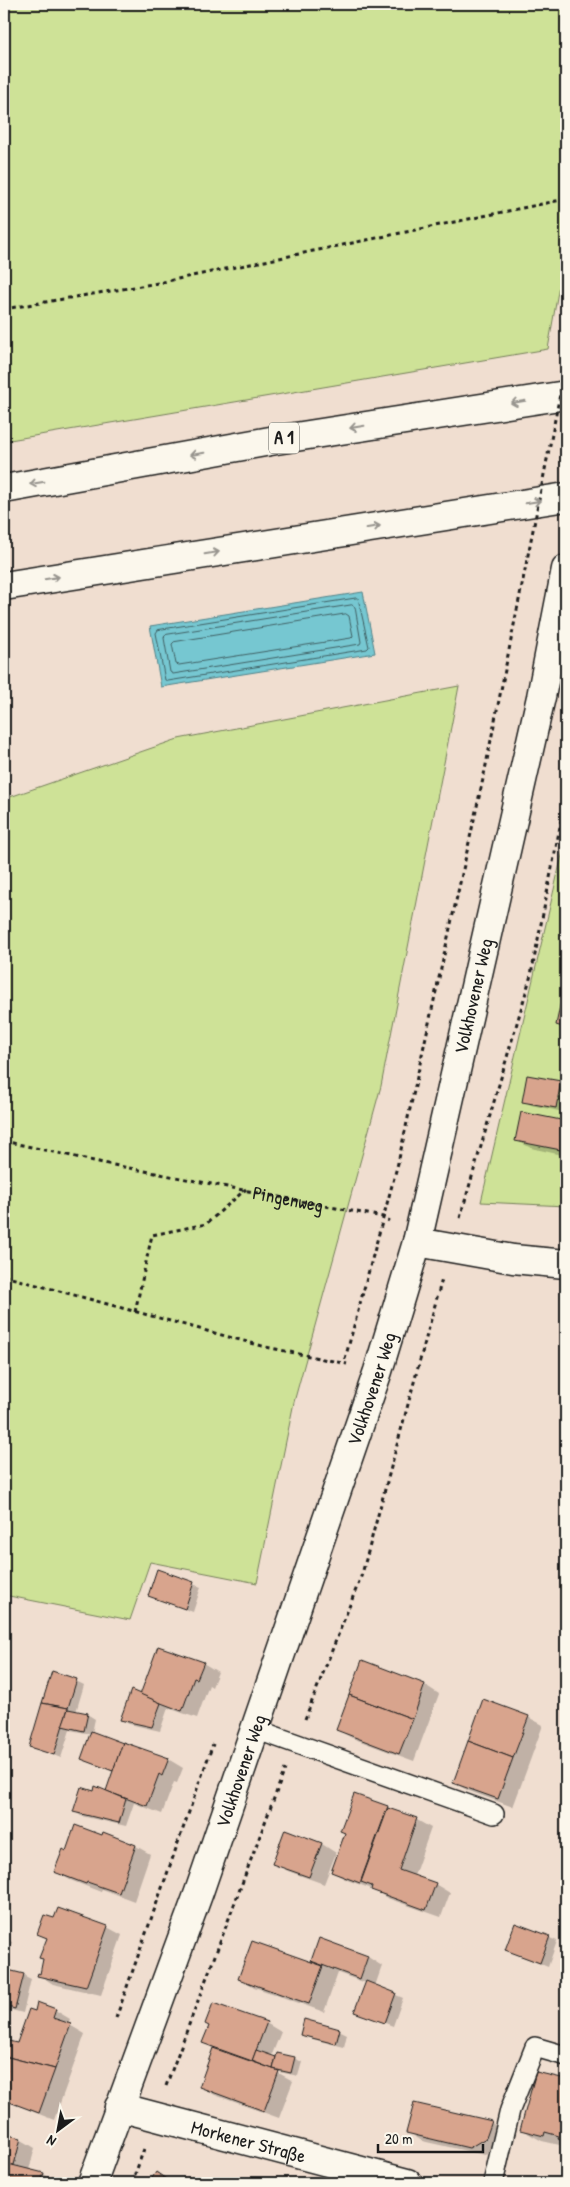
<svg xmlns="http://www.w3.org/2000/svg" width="570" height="2187" font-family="'Patrick Hand',sans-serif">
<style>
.green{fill:#cee297;stroke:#757f5a}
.water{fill:#76c7d1;stroke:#528389}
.shadow{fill:#0003}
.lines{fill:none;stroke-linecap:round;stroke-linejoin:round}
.shore{stroke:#406064;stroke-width:1}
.building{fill:#d8a48d;stroke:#1c1c1c}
.lane-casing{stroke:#1c1c1c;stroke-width:22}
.street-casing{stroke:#1c1c1c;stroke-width:31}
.secondary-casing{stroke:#1c1c1c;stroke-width:31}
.highway-casing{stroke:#1c1c1c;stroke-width:31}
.path{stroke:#1c1c1c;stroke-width:3;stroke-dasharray:4 4;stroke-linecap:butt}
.lane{stroke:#fbf7ec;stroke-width:19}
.street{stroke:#fbf7ec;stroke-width:28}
.secondary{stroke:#fbf7ec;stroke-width:28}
.highway{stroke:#fbf7ec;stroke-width:28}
.path-bridge{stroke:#1c1c1c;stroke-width:3;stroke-dasharray:4 4;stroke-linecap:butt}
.oneway{stroke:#97948e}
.labels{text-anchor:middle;stroke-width:4;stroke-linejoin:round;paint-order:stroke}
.shield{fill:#fbf7ec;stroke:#5f5e5a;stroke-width:1}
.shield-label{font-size:18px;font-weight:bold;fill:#1c1c1c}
.street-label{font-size:19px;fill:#1c1c1c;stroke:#fbf7ec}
</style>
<rect width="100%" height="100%" fill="#f0ded0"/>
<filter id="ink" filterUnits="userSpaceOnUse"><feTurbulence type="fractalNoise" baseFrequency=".02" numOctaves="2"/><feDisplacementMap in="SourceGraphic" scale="10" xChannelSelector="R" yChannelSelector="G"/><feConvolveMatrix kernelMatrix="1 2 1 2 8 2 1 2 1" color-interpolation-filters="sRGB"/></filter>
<g filter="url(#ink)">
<g class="green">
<polygon points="4,4 566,4 566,245 548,349 4,441"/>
<polygon points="459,686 381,1086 294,1402 257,1583 150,1562 130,1620 4,1595 4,799 178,739"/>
<polygon points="566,838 566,1206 481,1202"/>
</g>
<polygon class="water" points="363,592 375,653 161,687 150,626"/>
<g class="shadow">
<polygon points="562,1003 566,1004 566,1029 557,1025"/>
<polygon points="561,1082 566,1085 563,1112 531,1105 524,1101"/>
<polygon points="522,1113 566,1122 566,1156 531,1148 516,1140"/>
<polygon points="158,1571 201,1587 193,1612 149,1596"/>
<polygon points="363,1662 425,1685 439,1694 414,1761 352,1738 338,1730"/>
<polygon points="203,1663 218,1672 212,1687 209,1685 197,1718 168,1708 160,1731 129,1724 121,1720 141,1696"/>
<polygon points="76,1681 84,1685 76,1712 87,1714 95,1719 92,1733 168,1759 183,1768 177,1783 174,1782 162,1814 134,1803 126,1826 81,1816 74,1811 95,1793 107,1792 114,1772 83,1759 91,1734 70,1730 61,1758 30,1746"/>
<polygon points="528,1717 543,1725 513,1807 469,1791 454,1783"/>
<polygon points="354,1795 417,1820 431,1828 414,1876 435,1884 450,1893 441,1917 387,1898 372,1889 347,1880 332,1872 346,1833"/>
<polygon points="104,1834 136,1846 150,1854 134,1901 102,1889 101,1892 70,1880 56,1872 67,1853 103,1837"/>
<polygon points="322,1844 336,1853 324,1884 288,1871 274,1863"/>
<polygon points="55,1920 107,1927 122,1935 101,1995 53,1984 39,1975 41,1975 48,1939 38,1934"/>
<polygon points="516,1924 557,1941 548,1967 506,1950"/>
<polygon points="4,1938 12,1942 6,1967 4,1966"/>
<polygon points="320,1940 368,1957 382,1966 375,1986 403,1998 393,2026 356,2012 366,1983 338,1973 324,2012 254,1987 240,1978 311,1963"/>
<polygon points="4,1970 23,1975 31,1979 23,2013 4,2008"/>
<polygon points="55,2010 70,2019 68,2024 85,2034 54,2120 4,2100 4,2042 18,2045 35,2013"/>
<polygon points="266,2023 281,2032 271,2057 294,2058 302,2062 298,2076 275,2071 293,2081 279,2118 215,2095 200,2087 214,2049 204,2043"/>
<polygon points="339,2030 347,2034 344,2047 309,2038 302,2034"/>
<polygon points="537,2073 566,2080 566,2143 565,2143 564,2146 542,2141 522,2130"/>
<polygon points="491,2123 506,2131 500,2146 485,2155 422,2141 408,2132"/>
<polygon points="4,2135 20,2139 35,2148 29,2170 44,2174 58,2183 4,2183"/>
</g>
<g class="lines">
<g class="shore">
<polygon points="358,598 369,647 367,649 168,681 165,680 156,633 158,630"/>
<polygon points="352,605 355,607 361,642 360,644 173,674 170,672 164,638 165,635"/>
<polygon points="346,614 349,616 353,636 351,638 179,665 176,664 172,644 174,642"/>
</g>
</g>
<g class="building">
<polygon points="561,1001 566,1002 566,1028 556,1025"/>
<polygon points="527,1075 561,1081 556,1108 522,1102"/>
<polygon points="521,1112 566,1121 566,1151 515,1141"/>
<polygon points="157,1569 194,1582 185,1609 148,1596"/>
<polygon points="158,1646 204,1662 197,1679 194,1678 182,1711 140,1695"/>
<polygon points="362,1660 425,1684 413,1719 349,1695"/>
<polygon points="52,1671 77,1679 68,1708 42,1703"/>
<polygon points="131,1690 161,1703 152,1727 120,1720"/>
<polygon points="349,1695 413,1719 399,1754 336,1730"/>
<polygon points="483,1699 529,1716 513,1758 468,1741"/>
<polygon points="42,1703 68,1708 54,1755 29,1747"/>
<polygon points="68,1709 88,1713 84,1731 62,1726"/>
<polygon points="91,1731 123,1743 113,1771 81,1759"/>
<polygon points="468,1741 513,1758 498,1799 453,1783"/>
<polygon points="123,1742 169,1758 162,1776 159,1774 147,1806 106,1791"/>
<polygon points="95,1786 126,1799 119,1823 73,1812 81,1787 94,1791"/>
<polygon points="354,1794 388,1806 360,1883 331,1872 345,1833 340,1831"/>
<polygon points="388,1808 417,1818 399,1870 436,1883 426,1910 371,1890 372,1886 361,1882"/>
<polygon points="75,1825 102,1835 103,1832 136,1845 119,1893 87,1882 86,1884 54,1872 63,1849 66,1851"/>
<polygon points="285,1829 322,1843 309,1877 272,1864"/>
<polygon points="58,1908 108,1926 86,1987 37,1976 38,1973 40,1974 43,1959 39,1958 47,1938 37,1934 44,1915 54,1918"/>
<polygon points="515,1923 550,1936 540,1963 505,1950"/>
<polygon points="319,1938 368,1956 360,1979 311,1961"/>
<polygon points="252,1941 323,1966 309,2004 238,1979"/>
<polygon points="4,1969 24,1974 15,2009 4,2006"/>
<polygon points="366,1981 396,1993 385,2023 354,2012"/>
<polygon points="37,2002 56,2009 53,2018 71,2024 55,2069 4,2056 4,2040 17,2043 29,2009 35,2011"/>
<polygon points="213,2003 267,2022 252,2061 202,2043 209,2026 205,2024"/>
<polygon points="304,2019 340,2029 336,2044 300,2035"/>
<polygon points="213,2048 279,2071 264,2111 199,2087"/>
<polygon points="256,2050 276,2057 273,2069 252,2061"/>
<polygon points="277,2053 295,2057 291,2073 273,2069"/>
<polygon points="4,2056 55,2069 39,2113 4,2100 4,2079 7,2070 4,2069"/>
<polygon points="536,2072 566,2079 566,2142 558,2139 559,2136 545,2132 544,2136 520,2130"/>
<polygon points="414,2103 492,2121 486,2138 469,2148 406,2133"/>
<polygon points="4,2134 21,2138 14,2165 4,2163"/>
<polygon points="4,2163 44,2173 41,2183 4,2183"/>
<polygon points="156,2172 169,2181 168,2183 149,2183"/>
</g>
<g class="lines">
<defs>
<g id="lane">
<polyline points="255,1729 494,1814"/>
<polyline points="493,2183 510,2110 535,2047 566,2056"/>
</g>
<g id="street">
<polyline points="417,1242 513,1259 566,1264"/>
<path id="s2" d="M 119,2107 L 407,2183"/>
</g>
<g id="secondary">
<path id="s3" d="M 92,2183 L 199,1892 L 378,1371 L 417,1242 L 541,697 L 566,569"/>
</g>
<g id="highway">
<polyline points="4,489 276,440 566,395"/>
<polyline points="4,586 566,497"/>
</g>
</defs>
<use href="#lane" class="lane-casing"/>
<use href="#street" class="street-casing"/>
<use href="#secondary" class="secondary-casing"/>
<use href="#highway" class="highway-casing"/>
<g class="path">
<polyline points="4,309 158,283 566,199"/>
<path id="s1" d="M 4,1141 L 103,1163 L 383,1217 L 389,1221"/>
<polyline points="460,1218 531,975 566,796"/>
<polyline points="4,1276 266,1347 347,1364"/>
<polyline points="135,1312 152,1235 206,1224 246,1189"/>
<polyline points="345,1359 398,1163 485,770 523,580"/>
<polyline points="305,1719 362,1574 442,1279"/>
<polyline points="116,2018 213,1744"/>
<polyline points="166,2086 285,1769"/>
<polyline points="132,2183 145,2146"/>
</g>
<use href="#lane" class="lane"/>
<use href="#street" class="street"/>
<use href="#secondary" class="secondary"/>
<use href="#highway" class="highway"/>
<polyline class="path-bridge" points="523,580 566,364"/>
</g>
<defs><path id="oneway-shaft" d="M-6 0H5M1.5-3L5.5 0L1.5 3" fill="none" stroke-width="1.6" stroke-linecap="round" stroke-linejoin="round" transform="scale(1.25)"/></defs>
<g class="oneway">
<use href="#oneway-shaft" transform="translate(518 402) rotate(171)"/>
<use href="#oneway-shaft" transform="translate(357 427) rotate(171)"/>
<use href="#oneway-shaft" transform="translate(197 454) rotate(170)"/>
<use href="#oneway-shaft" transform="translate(37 483) rotate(170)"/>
<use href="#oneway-shaft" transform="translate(533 502) rotate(-9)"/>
<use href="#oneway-shaft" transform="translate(373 527) rotate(-9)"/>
<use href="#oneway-shaft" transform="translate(212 553) rotate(-9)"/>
<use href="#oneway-shaft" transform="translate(52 578) rotate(-9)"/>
</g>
</g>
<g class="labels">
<rect class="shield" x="269" y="422.5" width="30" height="31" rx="4"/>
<g class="shield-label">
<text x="284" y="444">A 1</text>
</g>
<g class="street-label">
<text dy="7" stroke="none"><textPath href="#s3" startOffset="1248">Volkhovener Weg</textPath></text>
<text dy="7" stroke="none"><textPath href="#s1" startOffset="290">Pingenweg</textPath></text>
<text dy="7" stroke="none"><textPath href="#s3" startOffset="842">Volkhovener Weg</textPath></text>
<text dy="7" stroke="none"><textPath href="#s3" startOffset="438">Volkhovener Weg</textPath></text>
<text dy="7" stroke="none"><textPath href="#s2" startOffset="134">Morkener Straße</textPath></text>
</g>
</g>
<rect width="570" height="2187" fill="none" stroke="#fbf7ec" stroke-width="20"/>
<rect x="10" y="10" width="550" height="2167" fill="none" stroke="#1c1c1c" stroke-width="2" filter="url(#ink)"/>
<g transform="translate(58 2130) rotate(212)" stroke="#fbf7ec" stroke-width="4" paint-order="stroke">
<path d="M0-4L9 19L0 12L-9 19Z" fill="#1c1c1c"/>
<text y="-8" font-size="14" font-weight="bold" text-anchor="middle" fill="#1c1c1c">N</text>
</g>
<path d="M378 2144v8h105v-8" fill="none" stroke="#1c1c1c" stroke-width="2.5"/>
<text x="385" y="2144" font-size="15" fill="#1c1c1c" stroke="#fbf7ec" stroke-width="4" paint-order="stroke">20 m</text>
</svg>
